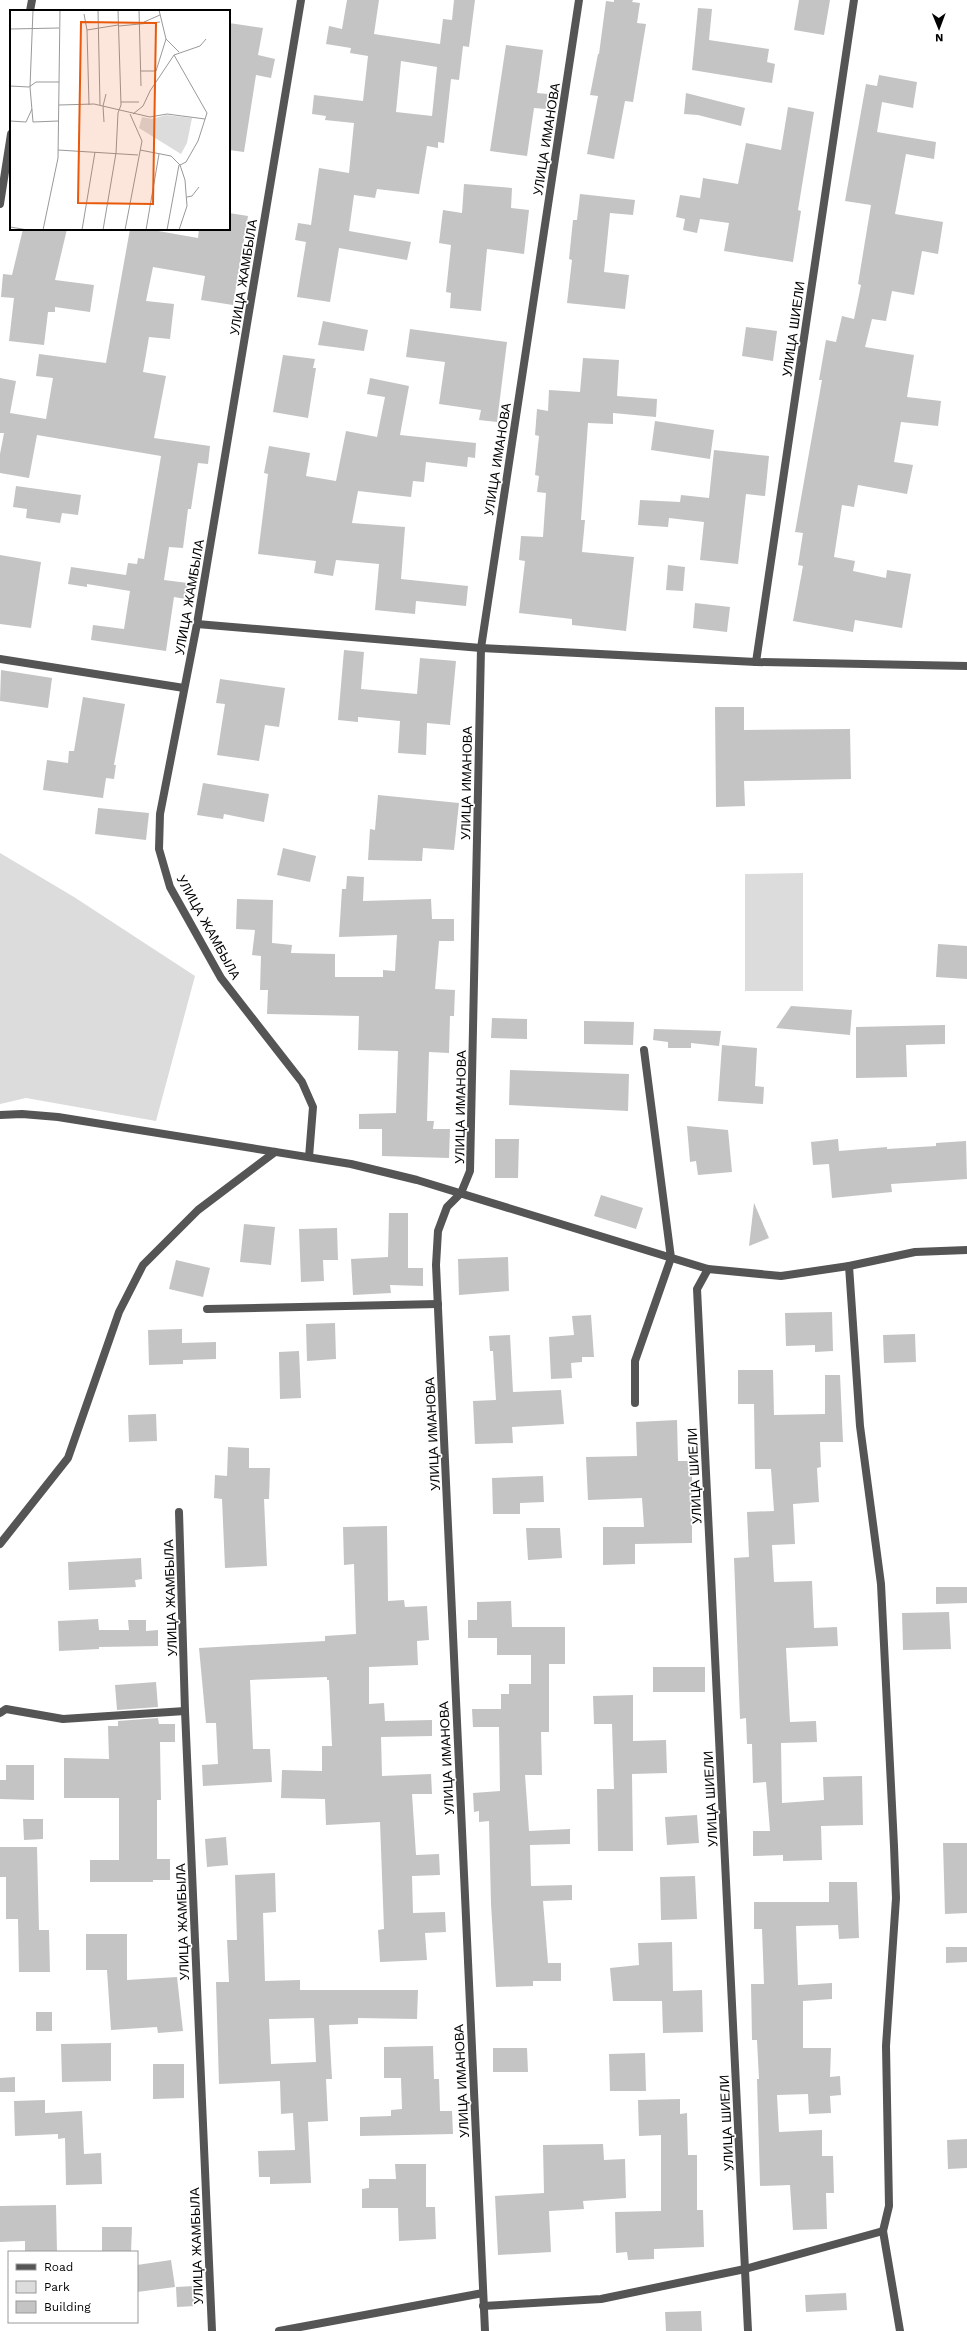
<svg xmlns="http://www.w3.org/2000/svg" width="967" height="2331" font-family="'Work Sans',sans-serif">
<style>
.green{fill:#dcdcdc}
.building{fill:#c4c4c4;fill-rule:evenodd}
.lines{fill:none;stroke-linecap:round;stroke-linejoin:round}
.minor{stroke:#555;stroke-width:8}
.labels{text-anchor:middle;stroke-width:3.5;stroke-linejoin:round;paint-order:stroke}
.street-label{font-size:13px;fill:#000;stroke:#fff}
.inset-road{fill:none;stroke:#999;stroke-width:1}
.view{fill:#e8590c;fill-opacity:0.15;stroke:#e8590c;stroke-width:2}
.inset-edge{fill:none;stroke:#000;stroke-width:2}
</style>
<rect width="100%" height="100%" fill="#fff"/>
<g class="green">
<polygon points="0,853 74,897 195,976 156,1121 26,1098 0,1104"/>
<polygon points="803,873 803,991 745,991 745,874"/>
</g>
<g class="building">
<path d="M 347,0 L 379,0 L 374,34 L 440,44 L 443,19 L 452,20 L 454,0 L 475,0 L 469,47 L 463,46 L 459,80 L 451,79 L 444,143 L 438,142 L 438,148 L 427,146 L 419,194 L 377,189 L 375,198 L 354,195 L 349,231 L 411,242 L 407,260 L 339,248 L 330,302 L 297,297 L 306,242 L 295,240 L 298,223 L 311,225 L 319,168 L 349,173 L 354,123 L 325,120 L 326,116 L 312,114 L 314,95 L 363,101 L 368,56 L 350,53 L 351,48 L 326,44 L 329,26 L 342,29 ZM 401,61 L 437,67 L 432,116 L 396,112 Z"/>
<polygon points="614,0 633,0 632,2 640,3 637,23 646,24 633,102 625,101 614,159 587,154 598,96 590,95 598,54 599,54 606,1 614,2"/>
<polygon points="799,0 830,0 824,35 794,30"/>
<polygon points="698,8 712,9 709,40 769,49 767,62 775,64 772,83 692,70"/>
<polygon points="229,23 263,28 258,55 275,59 271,78 256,75 244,152 229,150"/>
<polygon points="506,45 543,50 537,93 548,94 546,109 534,108 527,156 490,151"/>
<polygon points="879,75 917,82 913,108 882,102 877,132 936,142 934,159 906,154 895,214 943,222 938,254 922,251 914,295 892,291 886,321 872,319 865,347 914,355 907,397 941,401 938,426 901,422 894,462 913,465 907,494 858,485 854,507 842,505 834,557 855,561 853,571 886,578 887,570 911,574 902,628 855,620 853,632 793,621 803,566 798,565 803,533 795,532 822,380 819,380 826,340 836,342 842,316 854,319 861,285 858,284 871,205 845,201 866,84 877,86"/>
<polygon points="686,93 745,108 741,126 698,115 684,114"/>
<polygon points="788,107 814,112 798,210 801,211 793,262 724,251 729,223 700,219 697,233 683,230 685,219 676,217 680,195 700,198 703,178 738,184 746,143 781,150"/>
<polygon points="464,184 512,188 511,208 529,210 524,254 487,249 481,311 450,308 451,293 446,292 451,245 439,243 443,210 462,213"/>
<polygon points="580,194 635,200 633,215 610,213 604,272 629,275 625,309 567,303 572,260 569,259 573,220 577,220"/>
<polygon points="229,213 248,216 233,305 201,300 205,276 153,267 146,301 174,304 170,339 149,337 143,372 166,376 154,438 210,446 208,464 198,463 191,509 188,509 183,548 169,547 164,580 188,583 186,599 174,597 166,651 91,640 93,625 124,629 130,591 87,584 87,587 68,584 71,567 126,575 128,563 137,564 138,558 144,559 161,456 37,435 29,478 0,473 0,454 4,433 0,433 0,378 16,381 10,413 46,419 53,378 36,376 39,354 106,363 130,229 147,229 198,238 199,229 229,229"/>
<polygon points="23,229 67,229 55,280 94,285 90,312 55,307 55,312 48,312 44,345 9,341 14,298 1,297 3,274 12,275"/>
<polygon points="323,321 368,330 364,351 318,345"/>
<polygon points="746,327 777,331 773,361 742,356"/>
<polygon points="410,329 507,342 497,422 479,420 481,410 439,404 445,362 406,357"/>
<polygon points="283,355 315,359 313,368 316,368 308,418 273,412"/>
<polygon points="583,358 619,360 617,396 657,399 656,417 613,413 613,424 588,423 581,520 585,520 582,552 634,557 626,631 572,625 572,619 519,613 525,561 519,560 521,536 543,537 546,493 537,492 539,476 535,475 539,436 535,435 537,409 548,411 549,390 580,392"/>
<polygon points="370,378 409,386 400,435 476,443 475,458 468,457 467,467 426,462 424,482 413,481 411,497 358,491 352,523 405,527 401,579 468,586 466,606 416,601 415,614 375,610 379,564 336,560 333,576 314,573 316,561 258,554 268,474 264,473 269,446 310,453 306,476 336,481 346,431 377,437 385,397 367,394"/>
<polygon points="655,421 714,430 710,459 651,450"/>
<polygon points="714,450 769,456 765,496 746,494 738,564 700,560 704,522 669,518 668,527 638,525 640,500 680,502 681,495 709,498"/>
<polygon points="16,486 81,495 78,515 62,513 60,523 26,518 27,509 13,507"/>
<polygon points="0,555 41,562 31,628 0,624"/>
<polygon points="668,565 685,567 683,591 666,590"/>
<polygon points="695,603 730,607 727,632 693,628"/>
<polygon points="344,650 364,652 361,689 417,694 420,658 456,661 450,725 427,723 426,755 398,753 400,721 358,717 358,722 338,720"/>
<polygon points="1,670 52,678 48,708 0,701"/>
<polygon points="220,679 285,688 279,727 265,725 259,761 217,755 225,704 216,703"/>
<polygon points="83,697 125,704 114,765 116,765 114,779 106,778 103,798 43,790 47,760 68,763 69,751 74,751"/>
<polygon points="715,707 744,707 744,730 850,729 851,779 744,781 745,806 716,807"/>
<polygon points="203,783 269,794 264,822 224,814 223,819 197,815"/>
<polygon points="378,795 459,803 454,850 423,848 422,861 368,860 370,829 375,830"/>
<polygon points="98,808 149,813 146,840 95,834"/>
<polygon points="283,848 316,856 310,882 277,875"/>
<polygon points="347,876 364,877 363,901 431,899 432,919 454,919 454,941 439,941 435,989 455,990 454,1016 450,1016 449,1053 429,1052 427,1121 434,1121 433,1129 450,1129 449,1158 382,1156 382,1129 359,1129 359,1114 396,1113 398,1051 358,1050 359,1016 267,1014 268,990 260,990 261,956 252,955 255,930 236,929 237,899 273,900 272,943 292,945 291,953 335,954 335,977 383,977 383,970 395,971 397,935 339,937 342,889 346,889"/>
<polygon points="938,944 967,946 967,979 936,977"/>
<polygon points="791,1006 852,1010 850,1035 776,1028"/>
<polygon points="492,1018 527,1019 527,1039 491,1038"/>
<polygon points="584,1021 634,1022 633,1045 584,1044"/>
<polygon points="945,1025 945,1044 906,1045 907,1077 856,1078 856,1027"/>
<polygon points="654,1029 721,1031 719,1046 691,1043 691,1048 668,1048 668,1042 653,1040"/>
<polygon points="722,1045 757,1048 755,1086 764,1087 763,1104 718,1101"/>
<polygon points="510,1070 629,1074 628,1111 509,1105"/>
<polygon points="687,1126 728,1130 732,1172 698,1175 696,1161 690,1162"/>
<polygon points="495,1139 519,1139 518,1178 495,1178"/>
<polygon points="838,1139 839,1151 887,1147 887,1149 936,1146 936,1143 966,1141 967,1179 891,1184 892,1192 832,1198 829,1164 813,1165 811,1142"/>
<polygon points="601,1195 643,1208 636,1229 594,1216"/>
<polygon points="754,1203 769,1238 749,1246"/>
<polygon points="389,1213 408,1213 408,1268 423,1268 423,1286 390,1285 391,1293 353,1295 351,1259 388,1257"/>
<polygon points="244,1224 275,1227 271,1265 240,1262"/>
<polygon points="337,1228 338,1260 323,1260 324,1281 301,1282 299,1229"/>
<polygon points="508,1257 509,1291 459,1295 458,1259"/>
<polygon points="176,1260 210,1268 203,1297 169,1289"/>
<polygon points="832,1312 833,1351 815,1352 815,1345 786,1346 785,1313"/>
<polygon points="591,1315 594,1357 582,1357 582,1362 571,1363 572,1378 551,1379 549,1337 574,1335 572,1316"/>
<polygon points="335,1323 336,1359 307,1361 306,1324"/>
<polygon points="182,1329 182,1343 216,1342 216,1359 183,1360 183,1364 149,1365 148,1330"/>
<polygon points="915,1334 916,1362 884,1363 883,1335"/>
<polygon points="510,1335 513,1392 561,1390 564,1424 512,1427 513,1443 475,1444 473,1401 496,1400 493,1351 490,1351 489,1336"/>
<polygon points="299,1351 301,1398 280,1399 279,1352"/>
<polygon points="738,1370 773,1370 774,1415 825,1414 825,1375 840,1375 843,1442 820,1442 821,1467 817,1468 819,1502 793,1504 795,1544 772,1545 774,1582 812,1581 814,1628 837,1627 838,1646 786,1648 790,1722 816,1721 817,1742 781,1743 782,1803 824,1800 823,1777 862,1776 863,1825 821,1826 822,1860 783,1861 783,1855 753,1856 753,1831 770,1831 766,1782 753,1783 752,1744 747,1744 746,1718 740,1719 734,1558 749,1557 747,1512 774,1511 771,1469 755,1469 754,1404 738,1404"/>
<polygon points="156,1414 157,1441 129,1442 128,1415"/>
<polygon points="677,1420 678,1461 692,1461 692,1543 635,1544 635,1564 603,1565 603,1527 644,1527 642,1498 588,1500 586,1457 637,1456 636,1422"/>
<polygon points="228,1447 249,1448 249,1468 270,1468 269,1499 264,1499 267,1566 225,1568 222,1499 214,1498 215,1475 227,1476"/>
<polygon points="543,1476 544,1502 520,1503 520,1514 493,1514 492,1478"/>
<polygon points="387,1526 388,1601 404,1600 405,1607 427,1606 429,1640 417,1641 418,1665 369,1667 369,1704 384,1703 385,1721 432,1720 432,1736 381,1737 382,1776 431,1774 432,1794 412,1794 416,1855 439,1854 440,1875 412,1876 413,1913 445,1912 446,1932 425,1933 427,1960 380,1962 378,1930 384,1929 380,1822 326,1825 325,1799 281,1798 282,1770 322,1771 322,1746 332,1746 329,1680 327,1680 327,1677 250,1680 253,1749 270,1749 272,1782 203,1786 202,1765 218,1764 216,1723 206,1723 199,1648 325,1641 325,1636 356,1634 354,1564 344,1565 343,1527"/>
<polygon points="526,1528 560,1528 562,1558 528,1560"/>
<polygon points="141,1558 142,1579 135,1580 136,1587 69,1590 68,1562"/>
<polygon points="936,1587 967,1587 967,1603 936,1604"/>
<polygon points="511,1601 512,1627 565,1627 565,1664 549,1664 549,1732 541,1732 542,1775 525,1775 529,1831 570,1829 570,1844 530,1845 531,1886 572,1885 572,1900 543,1901 548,1963 561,1963 561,1981 533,1981 533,1986 496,1987 491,1904 489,1821 479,1822 479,1811 474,1812 473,1793 500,1791 499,1727 473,1727 472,1709 501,1709 501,1694 509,1694 509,1684 531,1684 531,1655 497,1655 497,1638 468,1638 468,1620 477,1620 477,1602"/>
<polygon points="949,1612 951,1649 903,1650 902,1613"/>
<polygon points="98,1619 99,1630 129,1630 128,1620 146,1620 146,1631 158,1630 158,1646 99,1647 99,1649 59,1651 58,1621"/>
<rect x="653" y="1667" width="52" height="25"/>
<polygon points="156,1682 158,1707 117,1710 115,1685"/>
<polygon points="633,1695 633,1741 666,1740 667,1773 632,1774 633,1851 598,1851 597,1789 614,1789 612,1724 594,1724 593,1696"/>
<polygon points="158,1718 159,1724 175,1724 175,1742 160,1742 161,1800 157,1800 157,1859 170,1859 170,1880 153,1880 153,1882 90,1882 90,1860 119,1860 119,1798 64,1798 64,1758 109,1759 108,1726 118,1726 118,1721"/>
<polygon points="6,1765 34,1765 34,1800 0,1799 0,1780 6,1780"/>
<polygon points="697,1815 699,1843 667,1845 665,1817"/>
<polygon points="23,1819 43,1819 43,1839 24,1840"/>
<polygon points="226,1837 228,1865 207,1867 205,1839"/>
<polygon points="943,1843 967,1843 967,1913 945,1914"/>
<polygon points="0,1847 37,1847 39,1930 49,1930 50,1972 19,1972 18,1919 6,1919 6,1877 0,1877"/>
<path d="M 275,1873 L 276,1912 L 263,1913 L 265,1981 L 300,1980 L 300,1990 L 418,1990 L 417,2019 L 358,2018 L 358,2024 L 329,2025 L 332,2079 L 326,2079 L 328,2121 L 308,2122 L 311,2183 L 270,2184 L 270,2177 L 259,2177 L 258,2151 L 295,2150 L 293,2113 L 281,2114 L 280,2081 L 219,2084 L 216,1982 L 229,1982 L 227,1940 L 237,1940 L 235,1875 ZM 314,2018 L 316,2062 L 271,2064 L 269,2019 Z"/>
<polygon points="695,1876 697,1919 661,1920 660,1877"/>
<polygon points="829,1882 857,1882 859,1938 839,1939 838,1925 796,1926 798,1985 832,1983 832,1999 803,2001 803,2048 831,2048 830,2077 840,2076 841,2095 830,2096 831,2113 809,2114 808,2094 777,2095 779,2132 822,2130 822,2156 833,2156 834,2193 826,2193 827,2229 793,2230 790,2185 760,2186 757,2079 759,2079 757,2040 752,2040 751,1984 764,1984 762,1929 754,1929 754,1902 829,1902"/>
<polygon points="86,1934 127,1934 127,1980 177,1977 183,2031 158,2033 157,2027 111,2030 107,1970 86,1970"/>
<polygon points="672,1942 673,1991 702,1990 703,2032 663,2033 662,2001 613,2001 610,1968 639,1965 638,1943"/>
<polygon points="946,1947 967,1947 967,1962 946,1963"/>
<rect x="36" y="2012" width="16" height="19"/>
<polygon points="111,2043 111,2081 62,2082 61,2044"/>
<polygon points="433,2046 434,2079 439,2079 440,2111 452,2111 453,2134 360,2136 360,2117 391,2116 391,2110 402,2109 401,2078 384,2078 384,2047"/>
<polygon points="493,2048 527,2048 528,2072 493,2072"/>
<polygon points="645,2053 646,2091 610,2091 609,2054"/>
<polygon points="153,2064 184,2064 184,2098 153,2099"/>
<polygon points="15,2077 15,2092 0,2092 0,2078"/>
<polygon points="680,2099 680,2114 687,2113 688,2155 697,2155 697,2210 703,2210 704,2247 654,2249 654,2259 628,2260 627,2252 616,2253 615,2212 661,2211 661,2135 639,2136 638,2100"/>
<polygon points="45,2100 45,2113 82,2111 84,2154 101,2153 102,2184 66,2185 65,2138 58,2139 58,2134 15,2136 14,2101"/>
<polygon points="967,2139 967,2168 948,2169 947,2140"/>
<polygon points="603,2144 604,2160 625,2159 626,2198 583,2201 584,2209 549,2211 551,2252 498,2255 495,2196 544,2193 543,2145"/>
<polygon points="395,2164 426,2164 426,2207 435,2207 436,2239 399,2241 398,2208 362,2208 362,2189 369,2188 369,2179 396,2179"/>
<polygon points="56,2205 57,2252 25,2252 25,2241 0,2242 0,2206"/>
<polygon points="102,2227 132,2227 131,2252 102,2252"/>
<polygon points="171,2260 175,2287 137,2292 137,2265"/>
<polygon points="194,2286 195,2306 177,2307 176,2287"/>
<polygon points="846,2293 847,2310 806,2312 805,2295"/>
<polygon points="701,2311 702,2331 666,2331 665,2312"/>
</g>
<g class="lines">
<g class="minor">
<polyline points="301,0 197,624 160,814 159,849 170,887 221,978 302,1082 313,1107 309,1157"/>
<polyline points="30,11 32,0"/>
<polyline points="0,204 11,134"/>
<polyline points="197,624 481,648 756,662 967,666"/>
<polyline points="0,659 184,688"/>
<polyline points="756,662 854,0"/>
<polyline points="0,1115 22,1114 58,1117 351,1164 417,1180 708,1269 781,1276 849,1266 915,1252 967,1250"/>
<polyline points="849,1266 860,1426 881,1584 894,1846 896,1898 886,2046 889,2206 883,2231"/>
<polyline points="708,1269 697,1289 748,2331"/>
<polyline points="207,1309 438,1304"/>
<polyline points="635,1403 635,1361 671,1258 644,1050"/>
<polyline points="179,1512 185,1711 212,2331"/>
<polyline points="0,1544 68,1458 119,1312 143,1265 198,1210 275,1152"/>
<polyline points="0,1713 6,1709 63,1719 185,1711"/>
<polyline points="483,2306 601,2299 745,2269 883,2231 900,2331"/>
<polyline points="279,2331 483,2293"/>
<polyline points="485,2331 436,1265 438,1231 447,1207 461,1193 470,1171 481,648 579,0"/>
</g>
</g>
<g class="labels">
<g class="street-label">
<text transform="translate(546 139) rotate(-81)" y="5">УЛИЦА ИМАНОВА</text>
<text transform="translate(243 277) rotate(-81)" y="5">УЛИЦА ЖАМБЫЛА</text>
<text transform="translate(793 329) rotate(-82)" y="5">УЛИЦА ШИЕЛИ</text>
<text transform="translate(497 459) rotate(-81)" y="5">УЛИЦА ИМАНОВА</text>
<text transform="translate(189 597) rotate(-80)" y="5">УЛИЦА ЖАМБЫЛА</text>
<text transform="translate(466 783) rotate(-89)" y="5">УЛИЦА ИМАНОВА</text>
<text transform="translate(209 927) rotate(61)" y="5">УЛИЦА ЖАМБЫЛА</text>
<text transform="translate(460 1107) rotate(-89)" y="5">УЛИЦА ИМАНОВА</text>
<text transform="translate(432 1434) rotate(-93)" y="5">УЛИЦА ИМАНОВА</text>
<text transform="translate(694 1476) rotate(-93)" y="5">УЛИЦА ШИЕЛИ</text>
<text transform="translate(170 1598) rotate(-92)" y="5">УЛИЦА ЖАМБЫЛА</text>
<text transform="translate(446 1758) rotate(-93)" y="5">УЛИЦА ИМАНОВА</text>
<text transform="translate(710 1799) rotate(-93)" y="5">УЛИЦА ШИЕЛИ</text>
<text transform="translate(182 1922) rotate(-92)" y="5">УЛИЦА ЖАМБЫЛА</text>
<text transform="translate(461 2081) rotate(-93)" y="5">УЛИЦА ИМАНОВА</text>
<text transform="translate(726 2123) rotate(-93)" y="5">УЛИЦА ШИЕЛИ</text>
<text transform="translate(196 2246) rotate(-92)" y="5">УЛИЦА ЖАМБЫЛА</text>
</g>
</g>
<g transform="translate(10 10)">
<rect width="220" height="220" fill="#fff"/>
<path d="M 156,105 L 182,108 L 177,133 L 171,144 L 129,118 L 132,107 L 142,109 Z" fill="#dcdcdc"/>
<path class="inset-road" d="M 23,0 L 20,77 L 23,112 L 48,111M 88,0 L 90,95M 129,0 L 131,76M 149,0 L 156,29 L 169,42M 74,4 L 77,20 L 108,15M 134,12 L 150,5M 109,16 L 150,12M 0,19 L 49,18M 77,20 L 79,95M 164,45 L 197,103 L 188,131 L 176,152 L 170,155M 131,61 L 146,61 L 156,29M 0,76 L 19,77 L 26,72 L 49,72M 111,92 L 129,92M 49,95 L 84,94 L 140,107 L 157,104 L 195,109M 123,104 L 133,96 L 140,81 L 164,45 L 190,36 L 196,29M 0,111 L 16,112 L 22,99M 94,112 L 93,96 L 96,84M 48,140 L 128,145M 130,140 L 161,146 L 170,155 L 175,170 L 177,196 L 169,220M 177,187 L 182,186 L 189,177M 0,217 L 18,220M 33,220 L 48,148 L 50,0M 72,220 L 85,142M 93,220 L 106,143 L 108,103 L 111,95 L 108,0M 115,220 L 132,131 L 120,104M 136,220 L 149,144M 157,220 L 169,155"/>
<path class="view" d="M 71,12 L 146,13 L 143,194 L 68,193 Z"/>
<rect width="220" height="220" class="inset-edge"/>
</g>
<rect x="8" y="2251" width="130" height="72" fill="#ffffff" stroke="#999999"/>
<rect x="16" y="2264" width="20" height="6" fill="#555555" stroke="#999999"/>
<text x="44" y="2271" font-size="12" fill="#000000">Road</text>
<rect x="16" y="2281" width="20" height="12" fill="#dcdcdc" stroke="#999999"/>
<text x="44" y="2291" font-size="12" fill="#000000">Park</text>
<rect x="16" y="2301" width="20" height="12" fill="#c4c4c4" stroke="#999999"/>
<text x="44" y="2311" font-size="12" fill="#000000">Building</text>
<g transform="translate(939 28) rotate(179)" stroke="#ffffff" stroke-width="3" paint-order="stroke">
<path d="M0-3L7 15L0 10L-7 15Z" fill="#000000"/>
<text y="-6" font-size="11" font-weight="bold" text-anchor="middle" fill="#000000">N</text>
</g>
</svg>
